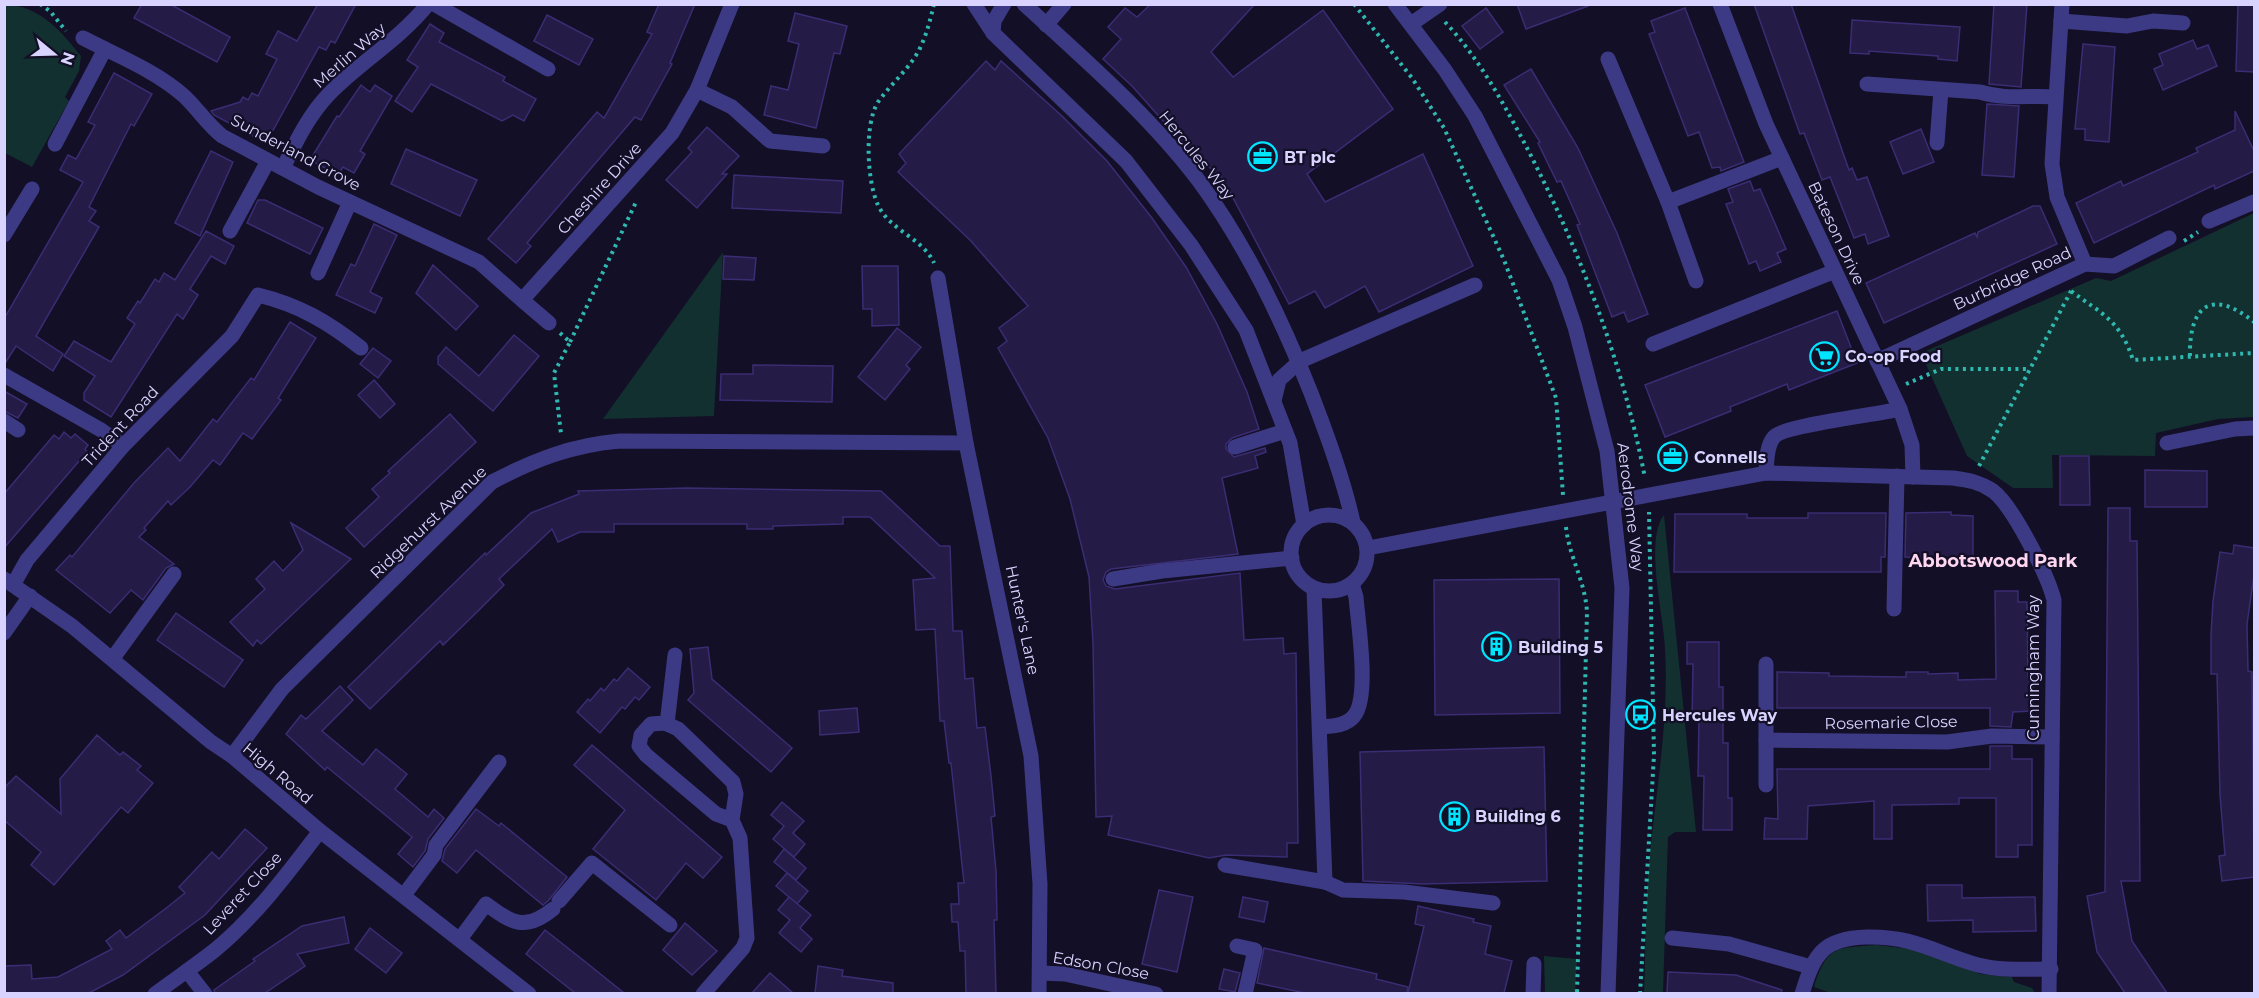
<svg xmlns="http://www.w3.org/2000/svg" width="2259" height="998" font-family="Montserrat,sans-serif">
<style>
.green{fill:#12302f}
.building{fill:#241b47;stroke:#3b2d73;stroke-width:1.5}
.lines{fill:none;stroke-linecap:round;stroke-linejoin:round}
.path{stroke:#2fb8b0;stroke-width:4;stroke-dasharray:3 4.5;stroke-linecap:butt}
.minor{stroke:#3d3a85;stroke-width:15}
.labels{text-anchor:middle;stroke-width:4.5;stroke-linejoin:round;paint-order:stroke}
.street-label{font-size:16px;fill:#d9d4ff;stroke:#130f26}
.poi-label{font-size:16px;font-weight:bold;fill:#d9d4ff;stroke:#130f26;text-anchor:start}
.neighbourhood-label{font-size:18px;font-weight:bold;fill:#ffd6f0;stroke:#130f26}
</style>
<rect width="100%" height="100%" fill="#130f26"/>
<g class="green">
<path d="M 4,5 C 38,4 61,31 81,56 L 79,71 L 65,97 L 69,101 L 32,167 L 5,153 Z"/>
<polygon points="2254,213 2254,417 2218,419 2156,433 2155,456 2052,455 2053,488 2013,488 1967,456 1921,353 2096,278 2111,281"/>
<polygon points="723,252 714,416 603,419"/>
<path d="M 1664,515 L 1696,832 L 1675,832 L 1668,837 L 1663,993 L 1644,994 C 1646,947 1645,899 1650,853 C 1657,785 1669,718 1665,649 C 1664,617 1644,540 1664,515 Z"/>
<path d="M 1877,945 L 1919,950 L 1980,974 L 2012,977 L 2014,982 L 2032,988 L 2035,993 L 1833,994 L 1814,987 C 1827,945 1837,948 1877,945 Z"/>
<polygon points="1544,956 1577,959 1575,993 1545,993"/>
</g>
<g class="building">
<polygon points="142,4 170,4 230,37 217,62 134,18"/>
<polygon points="318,4 356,4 335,43 331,41 326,50 319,47 266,143 214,115 211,111 240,102 243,97 248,100 252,93 258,96 277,59 266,54 278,31 297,41"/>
<polygon points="659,4 695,4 670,63 672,64 641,120 635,117 527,243 531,246 516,263 488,239 597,112 604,118 652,34 647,32"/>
<polygon points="1151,4 1255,4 1211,52 1233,77 1323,10 1393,109 1307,174 1325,202 1423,154 1473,266 1379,312 1365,286 1325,308 1315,291 1289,304 1223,179 1188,149 1132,86 1103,59 1121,39 1108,27 1125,8 1137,17"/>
<polygon points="1517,4 1587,4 1588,6 1526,29"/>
<polygon points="1754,4 1791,4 1849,170 1852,168 1857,180 1867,177 1889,236 1868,244 1865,234 1854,238 1830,177 1822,180 1804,133 1800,134"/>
<polygon points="1994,4 2027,4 2021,87 1989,84"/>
<polygon points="2238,4 2254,4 2254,72 2236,71"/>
<polygon points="1486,8 1503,32 1480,49 1462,26"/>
<polygon points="1685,8 1744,162 1721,171 1720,167 1712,168 1699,132 1688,136 1649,34 1655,32 1651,21"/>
<polygon points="795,13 847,26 840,54 834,53 816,128 764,115 771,86 788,90 799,44 788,41"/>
<polygon points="547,15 593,39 579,65 534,41"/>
<polygon points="1852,20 1960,27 1957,61 1938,59 1938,56 1869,51 1869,54 1850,53"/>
<polygon points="430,24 444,33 439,42 505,77 503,81 536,99 524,121 513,115 502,121 431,84 412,112 395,101 418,67 407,60"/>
<polygon points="2193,40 2197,49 2208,45 2217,66 2163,90 2154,69 2163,65 2159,54"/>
<polygon points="2083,44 2115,47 2109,142 2085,140 2085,129 2075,129"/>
<polygon points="986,61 995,70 1001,61 1062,116 1107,161 1152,218 1186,267 1217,324 1247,392 1259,429 1232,438 1226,444 1226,449 1234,457 1265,448 1266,452 1255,456 1258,468 1222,478 1238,554 1111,569 1106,572 1103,580 1106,586 1115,589 1240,573 1244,640 1283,638 1284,654 1296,653 1298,843 1287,843 1287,857 1226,855 1209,858 1108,835 1112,816 1096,817 1093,643 1089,577 1070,499 1048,438 998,348 1007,341 999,328 1028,306 970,240 898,172 906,163 899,154"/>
<polygon points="1531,69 1578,148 1617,233 1648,314 1628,322 1624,312 1612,317 1577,225 1580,224 1561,181 1557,182 1538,143 1540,142 1504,85"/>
<polygon points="114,73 152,94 134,126 131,124 89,207 96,211 89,221 99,227 36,336 63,354 53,371 16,346 4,365 4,319 83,182 60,170 68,155 76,159 95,125 88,122"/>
<polygon points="361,85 370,92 375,85 392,96 360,151 365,154 354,173 343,167 338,175 310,160 337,116 339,117"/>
<polygon points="1987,104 2019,106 2014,177 1982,175"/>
<polygon points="2235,111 2254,151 2254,171 2215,189 2214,185 2094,243 2076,203 2121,181 2123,186 2198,152 2196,148 2235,130"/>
<polygon points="707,127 739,156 722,174 727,174 697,208 666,180 692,152 688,148"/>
<polygon points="1921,129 1934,162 1903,174 1890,142"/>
<polygon points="406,149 477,180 460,216 391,184"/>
<polygon points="211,151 233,162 200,236 175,223"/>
<polygon points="734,175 843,181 841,213 732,208"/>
<polygon points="1750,181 1754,191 1760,189 1786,249 1777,253 1781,262 1760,271 1756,261 1749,264 1726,204 1733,202 1728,189"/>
<polygon points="258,200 265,200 323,228 310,254 247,223"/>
<polygon points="2033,206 2040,206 2057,244 1884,323 1866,283 1975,233 1977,237 1978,232"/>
<polygon points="374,224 397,235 370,292 382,298 375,313 336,295 351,264 355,266"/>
<polygon points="206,231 234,246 225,264 211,256 190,289 198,295 183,319 177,314 111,417 84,400 84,393 95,376 64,356 74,341 111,362 135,324 127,318 138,301 140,303 155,279 159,282 164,273 175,280"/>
<polygon points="724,256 756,258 754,280 723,279"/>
<polygon points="433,265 478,306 456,330 416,293"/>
<polygon points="862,266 898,266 899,325 872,326 872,309 863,309"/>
<polygon points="1837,311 1857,363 1789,390 1787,384 1730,407 1731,411 1665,437 1645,385"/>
<polygon points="290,322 316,338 278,398 281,400 252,439 243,433 220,465 213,460 190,487 171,505 168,501 144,528 146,530 139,537 174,564 166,568 143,600 131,590 110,613 56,570 70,555 72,557 134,483 168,448 180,461 213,419 217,422 251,378 254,380"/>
<polygon points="897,328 921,347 906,365 910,369 885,400 858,377"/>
<polygon points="514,335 539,356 493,411 438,364 438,357 446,347 479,376"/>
<polygon points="373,348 391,361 378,378 360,364"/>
<polygon points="753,365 833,366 832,402 720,400 721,374 753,374"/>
<polygon points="374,380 395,404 380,418 358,395"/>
<polygon points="4,391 27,404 18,418 4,411"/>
<polygon points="450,414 476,442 364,547 346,528 379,497 372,489 390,473 388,471"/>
<polygon points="64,432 71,438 75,434 88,445 85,449 87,452 4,548 4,494 54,435 59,439"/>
<polygon points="2060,456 2089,456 2090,505 2060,505"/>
<polygon points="2145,470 2207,471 2207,507 2145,507"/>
<polygon points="687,488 881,491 940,546 950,546 953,631 962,631 965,679 973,678 977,728 985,727 991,776 995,816 991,817 996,871 997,920 994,920 996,993 966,993 965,951 960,951 958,922 952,922 951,904 959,904 958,883 964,883 951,763 949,763 944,721 940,721 935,629 916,630 913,580 935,578 870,517 843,517 843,524 773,526 773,529 747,529 747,524 614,524 614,532 580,532 558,542 552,529 499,579 504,585 477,612 443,645 440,641 370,709 348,687 485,553 486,555 531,513 579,494 578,491"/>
<polygon points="2108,508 2130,508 2130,541 2137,541 2140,881 2121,881 2132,941 2167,993 2125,993 2097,952 2087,896 2105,892"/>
<polygon points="1951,512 1951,515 1973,516 1973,557 1952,556 1952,564 1925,564 1925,558 1905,557 1906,513"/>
<polygon points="1808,513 1886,513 1885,557 1881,557 1881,572 1674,572 1675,514 1747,514 1747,518 1808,518"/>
<polygon points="291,523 351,559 261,644 257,640 253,646 230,622 265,589 256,579 274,561 283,571 303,550"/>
<polygon points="2234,545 2254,548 2254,575 2247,624 2248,671 2252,672 2254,877 2222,881 2219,856 2225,855 2220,795 2217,674 2211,674 2211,635 2213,601 2220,552 2233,554"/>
<polygon points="1559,579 1560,713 1435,715 1434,580"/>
<polygon points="1995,591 2018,591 2018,602 2027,602 2028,677 2033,677 2033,711 2013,712 2011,727 1990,726 1990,708 1777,708 1777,672 1829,673 1829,676 1906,677 1906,672 1928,672 1928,674 1958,673 1958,680 1996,679"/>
<polygon points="176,613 243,660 224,687 157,640"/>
<polygon points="1687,642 1719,642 1719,687 1723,687 1723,743 1728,743 1728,798 1732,798 1732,830 1703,830 1704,776 1698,776 1699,719 1692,719 1693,664 1687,664"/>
<polygon points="708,647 712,679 792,748 771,772 688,700 694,693 690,649"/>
<polygon points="628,668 650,687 639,700 635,697 625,709 622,707 600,733 577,712 588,699 590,701 601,688 604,691 614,679 617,681"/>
<polygon points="340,686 353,700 322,731 363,765 376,749 407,774 395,789 428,817 434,809 444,818 428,839 425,851 413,867 398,854 412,837 327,767 325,770 286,734 301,715 306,719"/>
<polygon points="857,708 859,732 820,735 819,711"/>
<polygon points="97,735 120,755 123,752 141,766 137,770 153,783 128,813 121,807 54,885 31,865 41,852 4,820 4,788 16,776 61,814 60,779"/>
<polygon points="592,745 722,857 703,878 686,863 656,900 593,849 625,810 574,765"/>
<polygon points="1990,746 2012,746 2012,759 2032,759 2032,845 2018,845 2018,857 1996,857 1996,798 1959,798 1959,804 1892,805 1892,839 1874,839 1874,801 1808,806 1807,839 1764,839 1765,818 1778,819 1777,769 1990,769"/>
<polygon points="1544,747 1547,881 1423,884 1363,881 1360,752"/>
<polygon points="782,802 804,821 793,833 805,844 794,857 773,839 784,826 771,815"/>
<polygon points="476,809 499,826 501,823 567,877 548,901 543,905 476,850 457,873 442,861 445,849"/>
<polygon points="245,829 267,848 205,915 123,975 89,993 4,993 4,966 31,965 32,979 58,977 112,949 106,941 120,930 126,938 165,909 185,893 179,887 212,852 219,859"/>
<polygon points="784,849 806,868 796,880 774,862"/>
<polygon points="787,873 808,891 797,904 776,886"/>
<polygon points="1927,885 1962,885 1962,898 2035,897 2036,931 1973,932 1973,920 1928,921"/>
<polygon points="1159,890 1193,897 1177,972 1142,964"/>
<polygon points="789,897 811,915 800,928 812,939 801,952 779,933 790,920 778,910"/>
<polygon points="1243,897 1268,902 1264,922 1239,917"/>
<polygon points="1418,906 1474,919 1473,922 1491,926 1485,954 1512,961 1504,993 1408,993 1424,926 1415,924"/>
<polygon points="344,917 349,943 297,954 305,966 265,993 215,993 214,990 255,961 253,959 302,926"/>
<polygon points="685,923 717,951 692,975 663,950"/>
<polygon points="370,928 402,953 386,973 355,949"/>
<polygon points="545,930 583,960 624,993 575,993 551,974 526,954"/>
<polygon points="1264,948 1377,974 1376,979 1408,987 1407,993 1305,993 1257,983"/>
<polygon points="818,966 843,970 842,976 893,983 893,993 815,993"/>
<polygon points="1224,969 1240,973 1235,992 1219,989"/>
<polygon points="1668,972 1736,975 1782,990 1781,993 1667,993"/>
<polygon points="770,973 793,993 752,993"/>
</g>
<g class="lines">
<g class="path">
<polyline points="40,4 50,11 66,31"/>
<path d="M 934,4 C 930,21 926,37 918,52 C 907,71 890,85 878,102 C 864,124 867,182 878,205 C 889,230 923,238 934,263"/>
<polyline points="1354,4 1412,78 1444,128 1504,260 1556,398 1563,495"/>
<path d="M 1445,22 C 1479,58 1504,104 1527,148 C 1580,251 1623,363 1645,478"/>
<polyline points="2184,241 2198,232"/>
<path d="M 2071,291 C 2102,314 2120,320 2133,360 L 2254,353"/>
<polyline points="560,333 570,342 554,373 561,434"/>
<polyline points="570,342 636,202"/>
<path d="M 2190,356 C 2189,305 2212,288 2254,322"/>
<polyline points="1906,384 1941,369 2028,369"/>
<polyline points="1979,466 2071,291"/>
<path d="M 1566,527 C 1569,557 1585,580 1587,612 L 1577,994"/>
<polyline points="1640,994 1654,755 1649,512"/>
</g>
<g class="minor">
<polyline points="434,4 548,69"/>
<polyline points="974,4 993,33 1126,161 1191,245 1246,330 1290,443 1304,525"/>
<path d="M 1024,4 C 1085,60 1149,115 1199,181 C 1247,247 1281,318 1311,393 C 1327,435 1343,478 1353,522"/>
<polyline points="1395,4 1445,70 1475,116 1559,280 1575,327 1607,451 1622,588 1608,994"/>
<polyline points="1720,4 1766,124 1900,409 1912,445 1913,477"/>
<polyline points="2061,21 2127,26 2153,21 2183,23"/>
<polyline points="1411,24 1440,4"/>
<polyline points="1046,25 1064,4"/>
<polyline points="993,33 994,21 1004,4"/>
<path d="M 83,38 C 116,55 156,71 184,96 C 197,108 207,124 222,136 L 318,187 L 479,262 L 522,300 L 672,133 L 697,90 L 732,4"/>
<polyline points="1608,59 1668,202 1696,281"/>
<path d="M 1867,84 L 1980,92 C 2006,100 2029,95 2055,97"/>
<polyline points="697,90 732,107 770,141 823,146"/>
<polyline points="1937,143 1941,90"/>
<polyline points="55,144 105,49"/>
<path d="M 283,168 C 296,142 308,116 329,94 C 360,62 399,40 428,4"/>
<polyline points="1668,202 1782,158"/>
<polyline points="2209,221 2254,202"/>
<polyline points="230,231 268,161"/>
<polyline points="4,235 32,189"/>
<polyline points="2085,264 2114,266 2169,238"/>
<polyline points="318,273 350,202"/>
<polyline points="938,278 966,443 1031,756 1040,884 1039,994"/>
<polyline points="522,300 549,323"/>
<polyline points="1653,344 1835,271"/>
<polyline points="1877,361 2085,264 2057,197 2052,164 2062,4"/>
<polyline points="4,375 101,430 123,446"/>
<polyline points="1274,401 1279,380 1300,361 1475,285"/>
<polyline points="4,421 18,430"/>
<polyline points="2167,443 2235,429 2254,428"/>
<polyline points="1235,447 1285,431"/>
<path d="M 1766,473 C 1767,462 1766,446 1774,437 C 1784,425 1877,415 1900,409"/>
<circle cx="1329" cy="553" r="38"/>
<path d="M 1368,548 L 1766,473 L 1953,478 C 1968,480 1980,482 1993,491 C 2013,506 2048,576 2054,600 L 2049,994"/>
<polyline points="4,579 72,626 211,742 232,756 320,831 529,994"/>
<polyline points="1113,579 1162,571 1292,558"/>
<path d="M 13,585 L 27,560 L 123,446 L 232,336 L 258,295 C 299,305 328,322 361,348"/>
<polyline points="1314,589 1325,882"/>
<polyline points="1894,609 1897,476"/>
<polyline points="4,633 30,596"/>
<polyline points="113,658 174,574"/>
<polyline points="1766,664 1766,785"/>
<polyline points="667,724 675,655"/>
<path d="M 1320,727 C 1332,726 1346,726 1354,716 C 1370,697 1358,623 1356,597 L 1352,584"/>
<polyline points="1766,740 1947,742 1992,736 2052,737"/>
<path d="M 232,756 L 282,689 L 492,482 C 534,460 572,445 620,441 L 966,443"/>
<polyline points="1225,865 1325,882 1343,890 1404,892 1493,903"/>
<polyline points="404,895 434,855 436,845 499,762"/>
<polyline points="559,901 592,863 670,925"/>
<polyline points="1672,938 1729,944 1811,967"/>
<path d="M 460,939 L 486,904 C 512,923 525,932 553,909"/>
<polyline points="1237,946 1255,950 1245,994"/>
<polyline points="187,971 205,994"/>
<polyline points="1040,973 1065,974 1156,994"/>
<path d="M 155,994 C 175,979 196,965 215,950 C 256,916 288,873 320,831"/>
<polyline points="703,994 743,948 747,938 740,838 732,820 736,794 733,782 678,729 665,723 651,724 641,735 639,746 646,755 716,814 732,820"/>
<polyline points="1533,994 1534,964"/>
<path d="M 1802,994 C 1814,954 1823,938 1867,937 C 1914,936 1936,953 1978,965 C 2001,971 2027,969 2051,969"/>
</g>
</g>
<defs>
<symbol id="office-ring" viewBox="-11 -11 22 22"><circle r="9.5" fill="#130f26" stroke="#00e5ff" stroke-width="1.5"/><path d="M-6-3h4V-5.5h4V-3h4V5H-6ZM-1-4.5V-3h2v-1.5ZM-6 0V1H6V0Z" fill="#00e5ff"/></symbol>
<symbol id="supermarket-ring" viewBox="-11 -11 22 22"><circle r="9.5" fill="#130f26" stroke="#00e5ff" stroke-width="1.5"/><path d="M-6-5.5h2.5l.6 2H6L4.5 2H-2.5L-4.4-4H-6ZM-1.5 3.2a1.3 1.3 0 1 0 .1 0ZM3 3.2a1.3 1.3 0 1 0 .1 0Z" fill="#00e5ff"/></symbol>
<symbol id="building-ring" viewBox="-11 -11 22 22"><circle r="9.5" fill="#130f26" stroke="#00e5ff" stroke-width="1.5"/><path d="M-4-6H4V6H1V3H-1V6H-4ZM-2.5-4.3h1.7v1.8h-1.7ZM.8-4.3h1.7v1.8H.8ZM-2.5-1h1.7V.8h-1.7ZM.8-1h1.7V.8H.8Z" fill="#00e5ff"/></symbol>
<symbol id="bus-ring" viewBox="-11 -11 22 22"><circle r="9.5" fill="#130f26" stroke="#00e5ff" stroke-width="1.5"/><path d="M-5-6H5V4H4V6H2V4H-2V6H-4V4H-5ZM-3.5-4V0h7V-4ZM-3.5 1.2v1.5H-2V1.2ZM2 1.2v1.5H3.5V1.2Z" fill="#00e5ff"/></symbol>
</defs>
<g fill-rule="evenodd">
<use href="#office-ring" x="1246" y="140" width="33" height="33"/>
<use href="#supermarket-ring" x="1808" y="340" width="33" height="33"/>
<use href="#office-ring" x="1656" y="440" width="33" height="33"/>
<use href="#building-ring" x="1480" y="630" width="33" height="33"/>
<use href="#bus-ring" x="1624" y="698" width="33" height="33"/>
<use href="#building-ring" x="1438" y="800" width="33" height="33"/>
</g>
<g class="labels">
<g class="street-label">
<text transform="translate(349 55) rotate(-41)" y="6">Merlin Way</text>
<text transform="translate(296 152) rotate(28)" y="6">Sunderland Grove</text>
<text transform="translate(1197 155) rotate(51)" y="6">Hercules Way</text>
<text transform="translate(599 188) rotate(-48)" y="6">Cheshire Drive</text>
<text transform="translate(1837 233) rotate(65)" y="6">Bateson Drive</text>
<text transform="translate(2012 278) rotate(-25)" y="6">Burbridge Road</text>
<text transform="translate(120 426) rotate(-47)" y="6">Trident Road</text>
<text transform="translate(1631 507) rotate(83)" y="6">Aerodrome Way</text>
<text transform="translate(428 522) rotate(-44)" y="6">Ridgehurst Avenue</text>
<text transform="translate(1023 620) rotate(78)" y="6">Hunter's Lane</text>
<text transform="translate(2033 668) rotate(-90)" y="6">Cunningham Way</text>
<text transform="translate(1891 722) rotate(-1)" y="6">Rosemarie Close</text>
<text transform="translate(278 773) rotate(40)" y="6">High Road</text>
<text transform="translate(242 893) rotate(-47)" y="6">Leveret Close</text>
<text transform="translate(1101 965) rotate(10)" y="6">Edson Close</text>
</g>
<g class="poi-label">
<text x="1284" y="163">BT plc</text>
<text x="1845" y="362">Co-op Food</text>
<text x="1694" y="463">Connells</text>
<text x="1518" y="653">Building 5</text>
<text x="1662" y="721">Hercules Way</text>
<text x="1475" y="822">Building 6</text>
</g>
<g class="neighbourhood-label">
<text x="1993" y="567">Abbotswood Park</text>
</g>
</g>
<rect width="2259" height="998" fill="none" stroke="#d9d4ff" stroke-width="12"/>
<g transform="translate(54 54) rotate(109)" stroke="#130f26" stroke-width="4.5" paint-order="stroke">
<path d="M0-4.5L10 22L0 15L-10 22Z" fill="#d9d4ff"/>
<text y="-9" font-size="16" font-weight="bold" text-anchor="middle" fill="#d9d4ff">N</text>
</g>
</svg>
